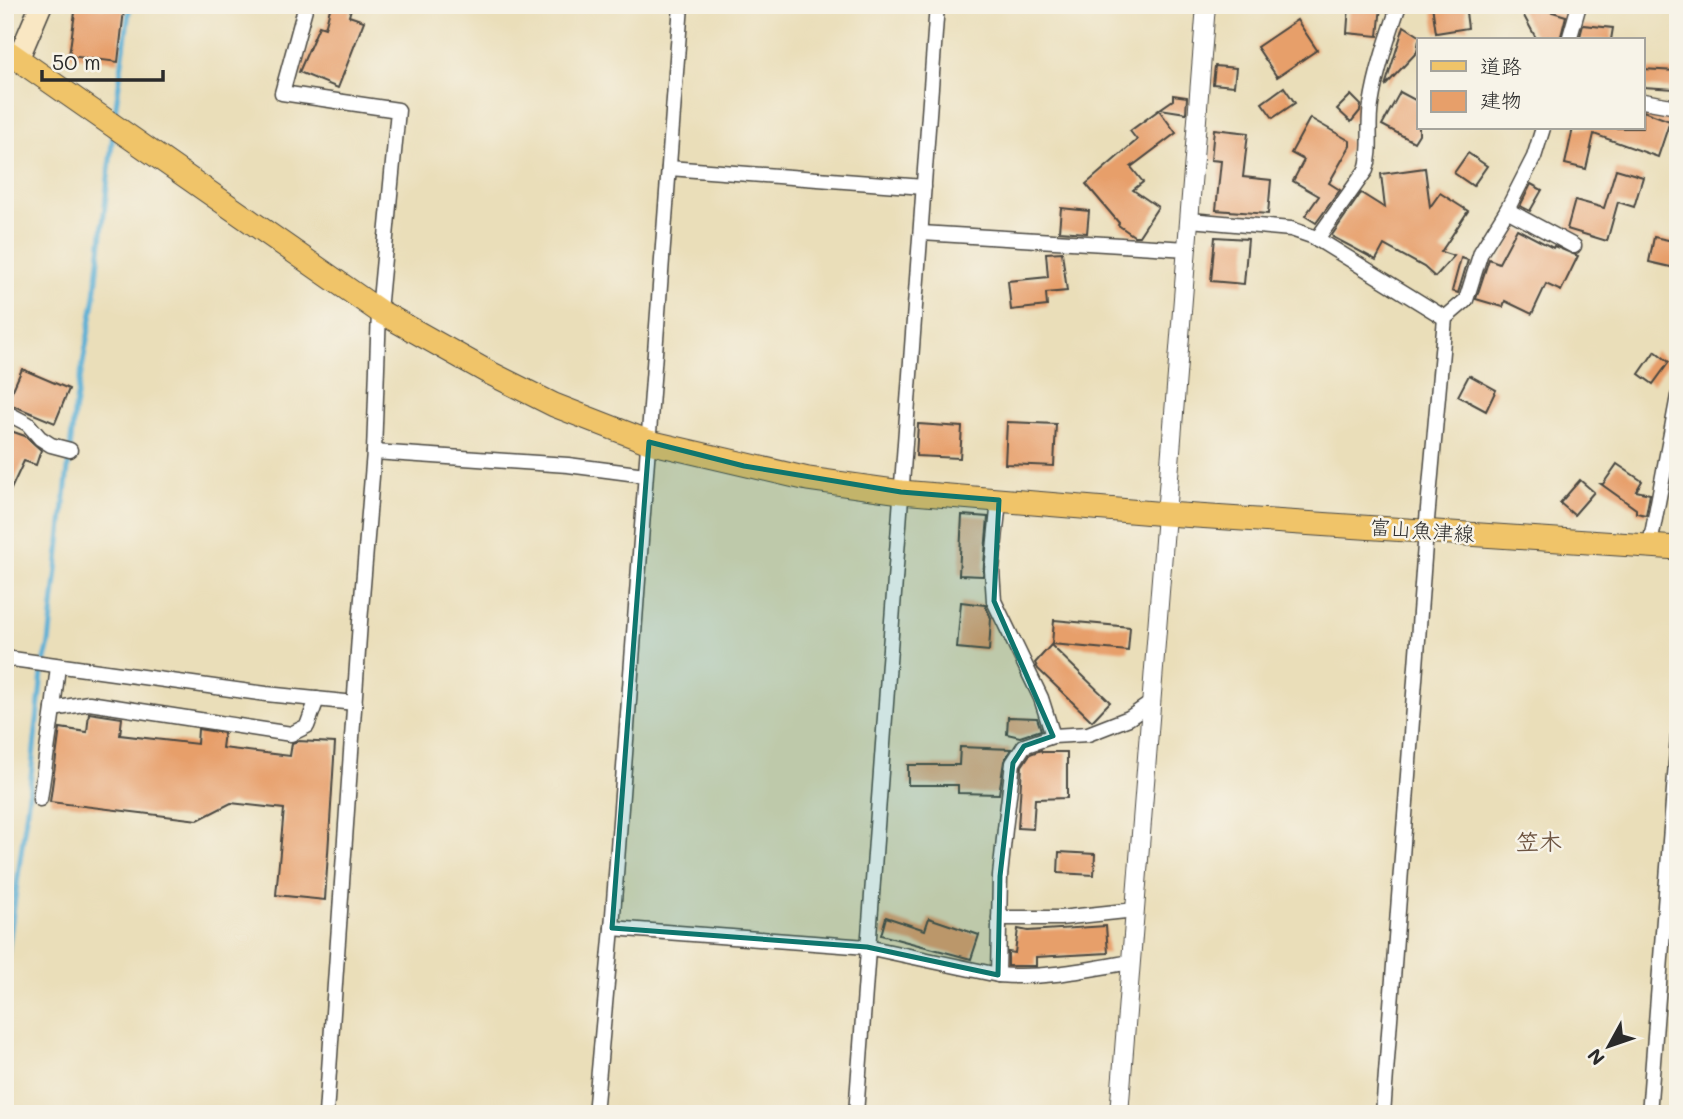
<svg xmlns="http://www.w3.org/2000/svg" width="1683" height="1119" font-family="Mali,'Klee One',sans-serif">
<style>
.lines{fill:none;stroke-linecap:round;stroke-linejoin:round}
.stream{stroke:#58afd5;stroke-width:5}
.building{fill:#e79f6a}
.minor-casing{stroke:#484640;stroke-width:17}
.tertiary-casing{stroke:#484640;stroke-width:20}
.secondary-casing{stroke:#484640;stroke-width:24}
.primary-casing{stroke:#484640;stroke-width:25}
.minor{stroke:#fff;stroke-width:14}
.tertiary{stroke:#fff;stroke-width:18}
.secondary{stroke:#f9e7c3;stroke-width:21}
.primary{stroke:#f0c469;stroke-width:23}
.marked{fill:#0f766e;fill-opacity:0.2;stroke:#0f766e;stroke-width:5;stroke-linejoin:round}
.labels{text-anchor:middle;stroke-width:5;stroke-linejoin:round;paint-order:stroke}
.street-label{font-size:21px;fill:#2b2b2b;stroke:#f7f3e8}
.neighbourhood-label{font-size:23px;font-weight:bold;fill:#6d5441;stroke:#f7f3e8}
</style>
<rect width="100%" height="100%" fill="#f7f3e8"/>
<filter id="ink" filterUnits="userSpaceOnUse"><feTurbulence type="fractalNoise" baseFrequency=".0143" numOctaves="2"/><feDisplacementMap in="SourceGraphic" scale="14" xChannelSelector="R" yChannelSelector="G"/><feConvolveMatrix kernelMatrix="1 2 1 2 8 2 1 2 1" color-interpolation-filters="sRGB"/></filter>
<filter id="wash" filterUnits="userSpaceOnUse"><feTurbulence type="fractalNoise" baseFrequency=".00686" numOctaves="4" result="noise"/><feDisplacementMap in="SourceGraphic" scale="28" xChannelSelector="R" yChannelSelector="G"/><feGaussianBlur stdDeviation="1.57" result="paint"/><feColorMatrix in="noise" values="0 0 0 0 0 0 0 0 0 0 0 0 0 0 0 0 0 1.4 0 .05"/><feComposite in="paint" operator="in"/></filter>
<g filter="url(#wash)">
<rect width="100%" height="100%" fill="#eadeb9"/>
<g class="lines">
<g class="stream">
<polyline points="114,120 130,5"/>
<polyline points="5,973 30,786 42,673 49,643 74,413 95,296 113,133"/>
</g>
</g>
<g id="blocks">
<g class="building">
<polygon points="76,5 124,10 118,62 69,56"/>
<polygon points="331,5 352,5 349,16 364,21 338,88 299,72 319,26 325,28"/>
<polygon points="1349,5 1381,6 1378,36 1347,33"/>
<polygon points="1432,5 1465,5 1468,28 1436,33"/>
<polygon points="1518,5 1529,5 1566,16 1560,40 1537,40"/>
<polygon points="1297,20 1317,50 1277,77 1257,47"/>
<polygon points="1583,25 1613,28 1611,40 1579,40"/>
<polygon points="1404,26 1424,39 1419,40 1417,52 1385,86"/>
<polygon points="1215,66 1236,68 1234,86 1213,84"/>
<polygon points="1643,69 1676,71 1675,89 1643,87"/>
<polygon points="1284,87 1295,103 1273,118 1262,103"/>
<polygon points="1400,92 1419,102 1419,134 1414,142 1382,125"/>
<polygon points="1173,95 1187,97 1186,113 1160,109 1173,100"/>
<polygon points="1351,95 1361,105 1360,111 1351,122 1337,109"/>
<polygon points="1159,110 1176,133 1131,167 1143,182 1133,190 1158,207 1139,236 1134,236 1118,225 1119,223 1086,184 1137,140 1130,131"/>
<polygon points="1643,111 1670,121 1658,157 1594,134 1586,169 1565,164 1573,128 1643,128"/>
<polygon points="1310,118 1350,141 1350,146 1329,183 1340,190 1316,223 1305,216 1319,196 1293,181 1304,160 1291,153"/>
<polygon points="1214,129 1248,133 1243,177 1271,180 1268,214 1216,210 1221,161 1211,160"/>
<polygon points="1468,153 1487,166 1473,186 1454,173"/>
<polygon points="1425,168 1430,207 1440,193 1468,211 1441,252 1454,256 1435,277 1424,267 1384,245 1376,260 1333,237 1332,235 1361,193 1385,208 1381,174"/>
<polygon points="1616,169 1643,177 1634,207 1618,202 1607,241 1567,229 1575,200 1604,208"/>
<polygon points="1531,184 1542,190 1530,211 1520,206"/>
<polygon points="1061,208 1089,211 1087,233 1059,231"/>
<polygon points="1517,229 1553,248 1554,246 1578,256 1561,291 1546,284 1532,314 1505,301 1503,307 1476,299 1489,259 1499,263"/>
<polygon points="1215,237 1248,239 1244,284 1211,281"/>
<polygon points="1654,237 1678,242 1675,268 1649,262"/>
<polygon points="1062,252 1067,291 1046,293 1047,306 1011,310 1008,281 1048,277 1046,253"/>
<polygon points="1461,258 1468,260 1458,293 1452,291"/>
<polygon points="1655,351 1669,362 1653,384 1639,374"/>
<polygon points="22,369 69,389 55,423 7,403"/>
<polygon points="1469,375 1496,390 1486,411 1458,396"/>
<polygon points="1007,422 1056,424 1054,466 1005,464"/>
<polygon points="918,424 962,427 960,458 916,456"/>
<polygon points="5,429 25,436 41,450 36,465 24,461 5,502"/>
<polygon points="1617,464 1642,481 1636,491 1650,494 1646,515 1636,513 1636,509 1601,484 1603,484"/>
<polygon points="1580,480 1594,492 1574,515 1560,503"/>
<polygon points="962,515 988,517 983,576 959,575"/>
<polygon points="961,602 985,605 991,618 989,651 957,648"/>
<polygon points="1054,620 1130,627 1128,651 1052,644"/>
<polygon points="1051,645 1110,702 1092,721 1038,669 1035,663"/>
<polygon points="89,713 122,718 120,735 197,744 198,729 224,733 222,748 290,756 292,743 298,741 335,743 325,900 276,895 284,809 231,803 198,820 50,802 60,728 87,732"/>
<polygon points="1008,717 1037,718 1041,730 1020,737 1007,734"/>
<polygon points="960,747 1011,749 1004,761 999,794 958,793 958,785 908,785 908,765 959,765"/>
<polygon points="1041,750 1042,752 1067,752 1067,798 1035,799 1033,829 1018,828 1022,766 1030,754"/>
<polygon points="1059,852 1095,854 1094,875 1058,873"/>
<polygon points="886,917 925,930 929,918 979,935 971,959 881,935"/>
<polygon points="1106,926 1108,953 1036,957 1036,966 1008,966 1008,952 1015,953 1018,929 1028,931"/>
</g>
</g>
</g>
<g filter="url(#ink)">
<use href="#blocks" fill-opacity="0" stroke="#484640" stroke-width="2"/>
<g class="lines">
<defs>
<g id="minor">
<polyline points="306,5 282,93 398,110 379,311 374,452 360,622 326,1114"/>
<polyline points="1569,40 1579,5"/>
<polyline points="1643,101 1677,107"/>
<polyline points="669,168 924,187"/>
<polyline points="1507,210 1574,246"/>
<polyline points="1190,220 1291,229 1314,237 1445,318"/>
<polyline points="921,233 1188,249"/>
<path d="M 1317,239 L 1366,170 C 1373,150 1367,127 1371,105 C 1376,72 1388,37 1399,5"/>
<polyline points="5,412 28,424 40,438 51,445 70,450"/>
<polyline points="374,452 568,465 645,475"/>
<polyline points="999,500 992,570 994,601 1041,698 1053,736"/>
<polyline points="1650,545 1678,396"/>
<polyline points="5,658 266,694 355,703"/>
<polyline points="53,709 58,666"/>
<polyline points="40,799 53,709 89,703 291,734 307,726 317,699"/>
<polyline points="999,918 1060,918 1135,910"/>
<polyline points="612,928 867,947 998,975"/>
<path d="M 1131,962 C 1086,970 1043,979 998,975 L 1000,876 L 1005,829 L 1013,763 L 1024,746 L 1053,736 L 1088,734 L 1129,718 L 1151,703"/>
<polyline points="595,1114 612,928 681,5"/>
<polyline points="856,1114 937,5"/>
<polyline points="1383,1114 1426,531 1445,318 1466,300 1481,252 1507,210 1534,157 1543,128"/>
<polyline points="1649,1114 1678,737"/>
</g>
<polyline id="tertiary" points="1119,1114 1206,5"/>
<polyline id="secondary" points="18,59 41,5"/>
<polyline id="primary" points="5,50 379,311 486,371 554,405 649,442 808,479 901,492 1166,514 1678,548"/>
</defs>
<use href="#minor" class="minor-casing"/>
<use href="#tertiary" class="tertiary-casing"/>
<use href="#secondary" class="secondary-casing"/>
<use href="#primary" class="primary-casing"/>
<use href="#minor" class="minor"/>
<use href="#tertiary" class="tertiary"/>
<use href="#secondary" class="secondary"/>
<use href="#primary" class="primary"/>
</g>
</g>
<path class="marked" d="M 649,442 L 744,466 L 901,492 L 999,500 L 994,601 L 1053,736 L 1024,746 L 1013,763 L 1000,876 L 998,975 L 867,947 L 612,928 Z"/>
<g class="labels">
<g class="street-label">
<text transform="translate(1422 531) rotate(4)" y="7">富山魚津線</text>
</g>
<g class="neighbourhood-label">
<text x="1539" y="850">笠木</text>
</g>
</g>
<rect width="1683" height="1119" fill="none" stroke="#f7f3e8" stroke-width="28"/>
<rect x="1417" y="38" width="228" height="91" fill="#f7f3e8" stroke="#a5a39c" stroke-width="2"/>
<rect x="1431" y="61" width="35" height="10" fill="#f0c469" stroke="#a5a39c" stroke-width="2"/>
<text x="1480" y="74" font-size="21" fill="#2b2b2b">道路</text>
<rect x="1431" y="91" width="35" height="21" fill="#e79f6a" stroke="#a5a39c" stroke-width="2"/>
<text x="1480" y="108" font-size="21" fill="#2b2b2b">建物</text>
<g transform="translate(1609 1046) rotate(230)" stroke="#f7f3e8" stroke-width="5" paint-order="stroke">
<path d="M0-5L12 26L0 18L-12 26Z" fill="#2b2b2b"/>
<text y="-10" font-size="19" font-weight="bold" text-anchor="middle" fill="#2b2b2b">N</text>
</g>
<path d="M42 70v10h121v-10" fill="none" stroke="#2b2b2b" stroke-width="3.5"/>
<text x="52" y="70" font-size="21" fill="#2b2b2b" stroke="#f7f3e8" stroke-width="5" paint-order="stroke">50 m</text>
</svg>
